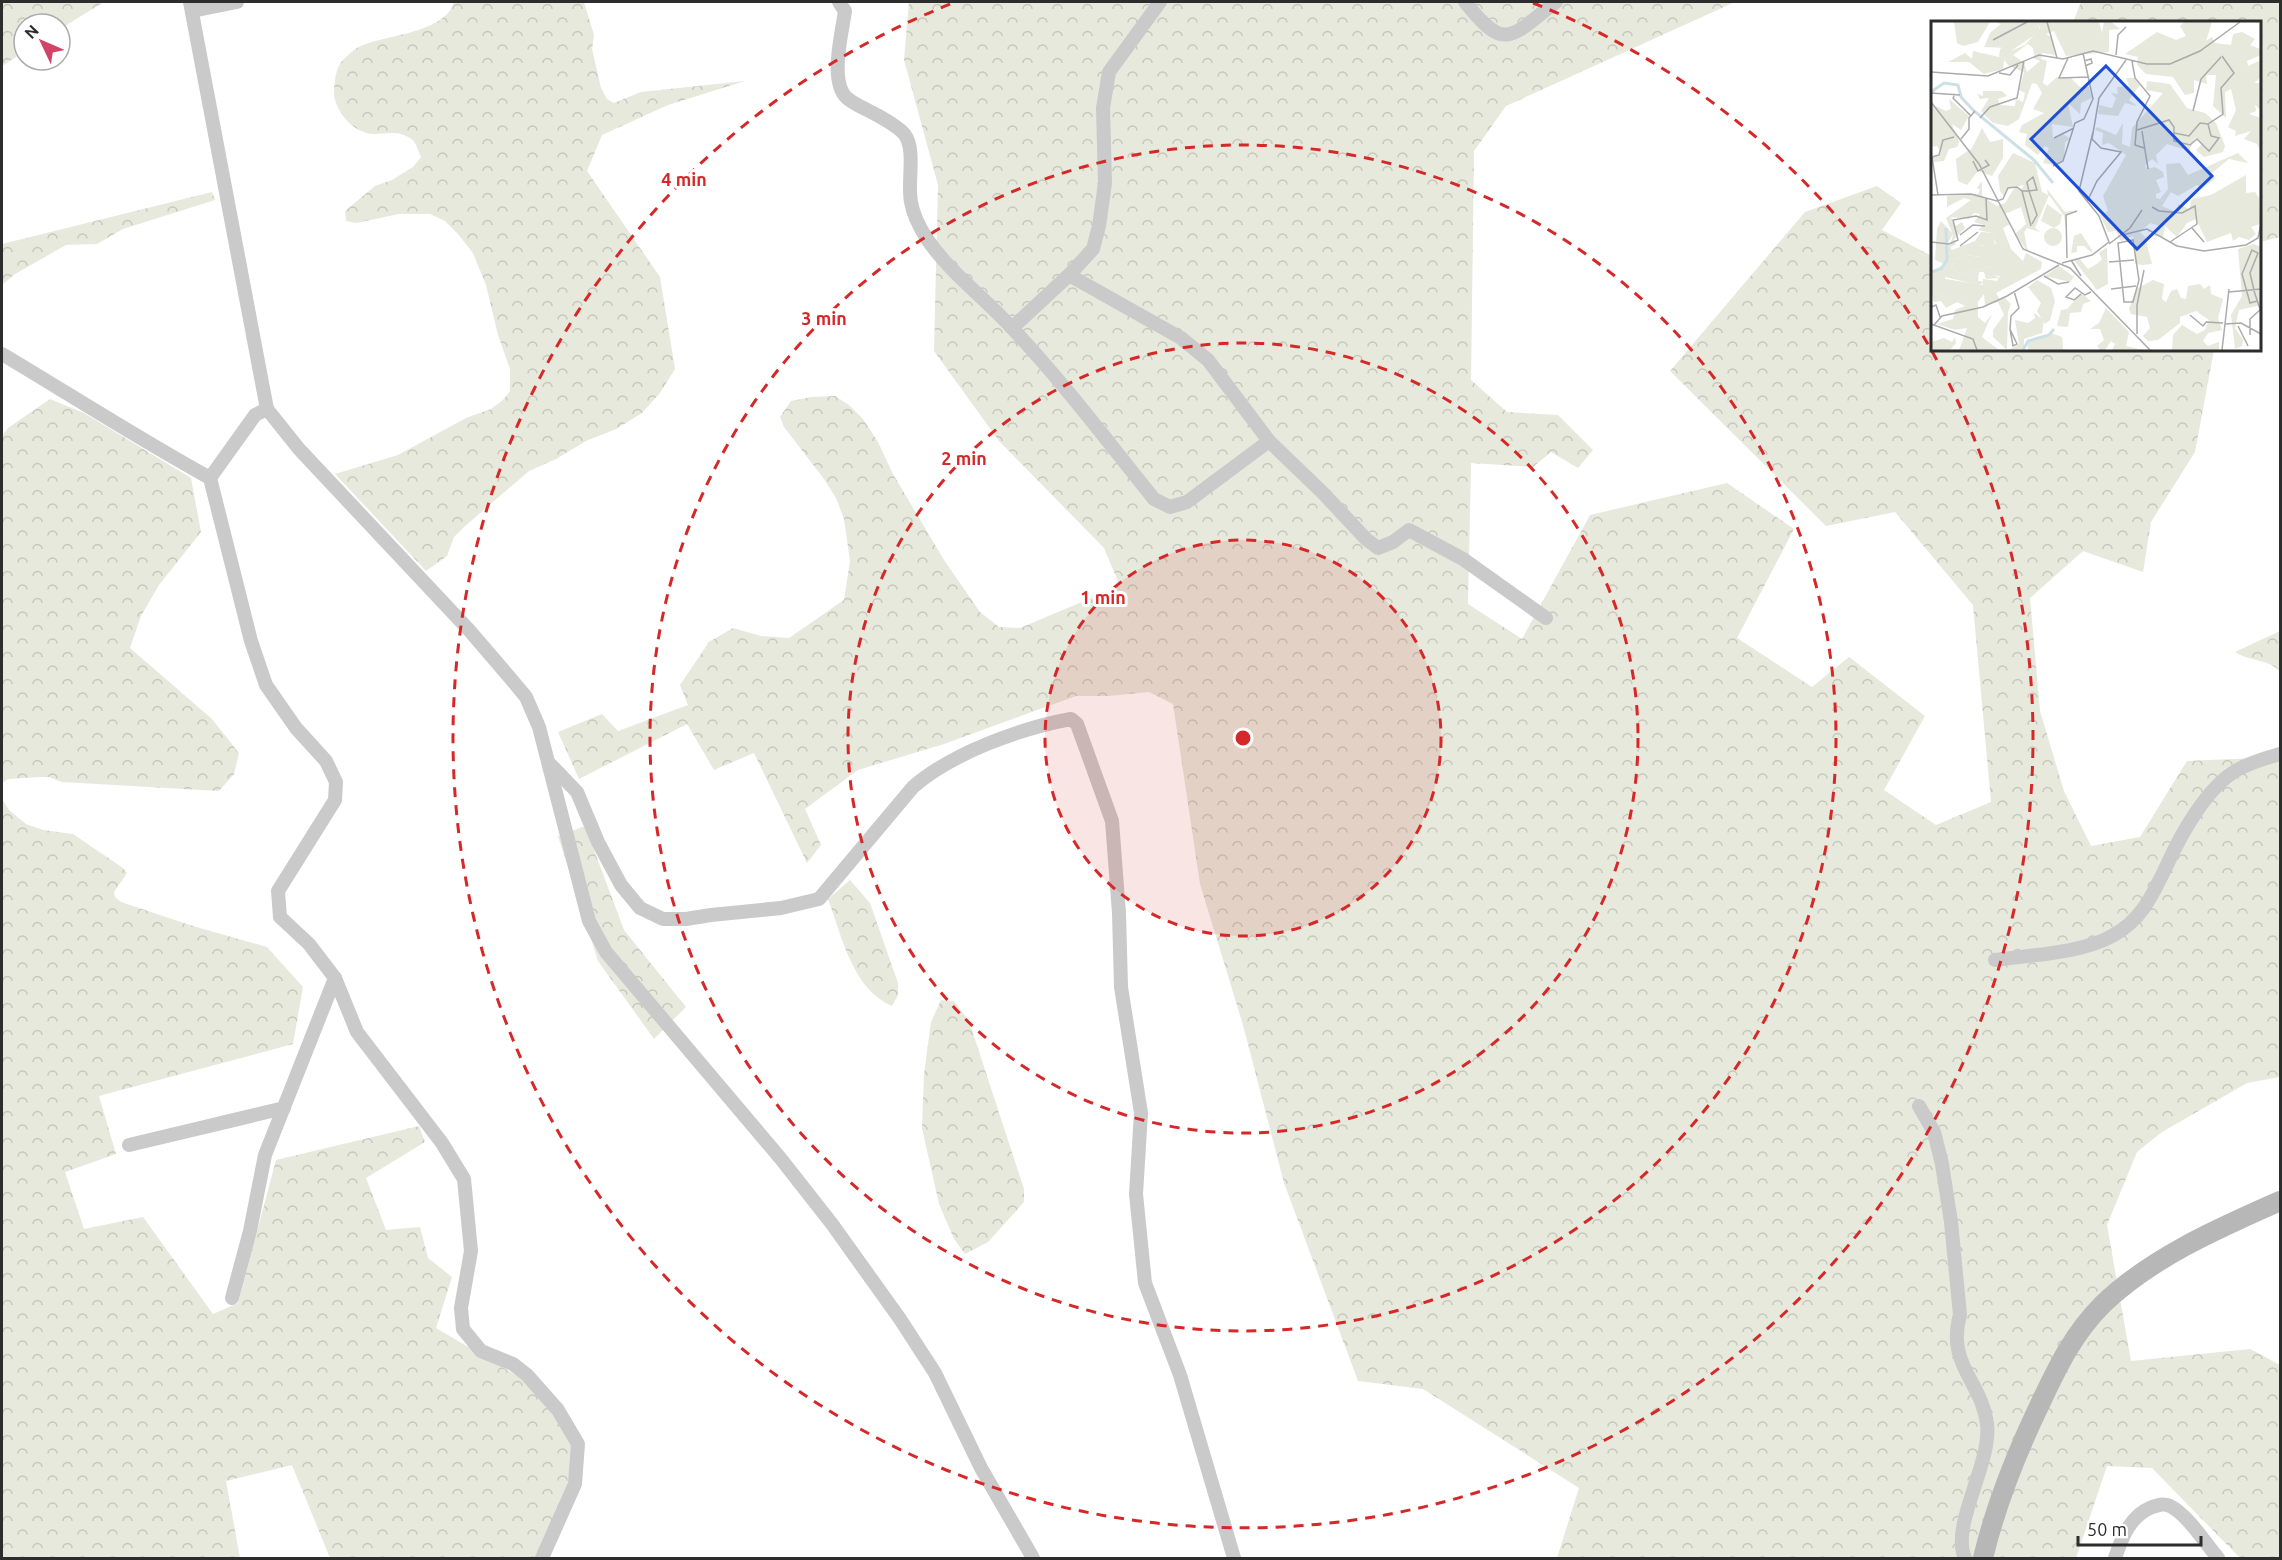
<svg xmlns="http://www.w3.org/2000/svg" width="2282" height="1560" font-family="Ubuntu,sans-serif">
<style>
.forest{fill:url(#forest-crowns)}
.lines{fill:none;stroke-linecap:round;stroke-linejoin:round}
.street{stroke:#cacaca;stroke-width:14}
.secondary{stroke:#b7b7b7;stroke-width:20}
.ring{fill:none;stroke:#d62828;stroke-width:3;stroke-dasharray:10 8}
.inset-river{fill:none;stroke:#cbe1e7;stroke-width:3}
.inset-road{fill:none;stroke:#ababab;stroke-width:1.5}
.view{fill:#1d4ed8;fill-opacity:0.15;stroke:#1d4ed8;stroke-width:3}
.inset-edge{fill:none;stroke:#2d2d2d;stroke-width:3}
.centre{fill:#d62828;stroke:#fff;stroke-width:3}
.ring-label{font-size:18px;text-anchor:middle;font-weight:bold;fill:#d62828;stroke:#fff;stroke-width:6;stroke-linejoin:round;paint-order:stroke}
</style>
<defs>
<pattern id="forest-crowns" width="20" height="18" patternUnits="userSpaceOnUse" patternTransform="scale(1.5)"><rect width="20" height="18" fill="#e6e9dc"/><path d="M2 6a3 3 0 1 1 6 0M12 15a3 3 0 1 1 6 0" fill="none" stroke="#c6c8bd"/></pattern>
</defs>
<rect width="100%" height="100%" fill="#fff"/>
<g class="forest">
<polygon points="2,2 104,2 60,29 60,24 24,24 24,52 2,66"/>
<path d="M 454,2 L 584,2 L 594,35 L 592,49 L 601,88 L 607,99 L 614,103 L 641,92 L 745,81 L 668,105 L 602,135 L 587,171 L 660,277 L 675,369 L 660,393 L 642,413 L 616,429 L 586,441 L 556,459 L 529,471 L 464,527 L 454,537 L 447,556 L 426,571 L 335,474 L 398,455 L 466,418 L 491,409 L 503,400 L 510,391 L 510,369 L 498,335 L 486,285 L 473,253 L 458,234 L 445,221 L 430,214 L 399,214 L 356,223 L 346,221 L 345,211 L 375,186 L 392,180 L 413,167 L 421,157 C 418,151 416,141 410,138 C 397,130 387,134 374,134 C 354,134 333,110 334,90 C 335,78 336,65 346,57 C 350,54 353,50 357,48 C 382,34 444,35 454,2 Z"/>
<polygon points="909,2 1735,2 1506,106 1474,151 1471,380 1507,412 1558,415 1593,450 1578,468 1551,452 1533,467 1471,463 1468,604 1522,639 1590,515 1727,483 1794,529 1737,638 1812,687 1849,657 1925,716 1884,790 1936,825 1991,802 1973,605 1895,512 1826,526 1670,371 1805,212 1877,186 1901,203 1882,230 1932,256 1932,350 2214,350 2195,452 2151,522 2143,572 2083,551 2030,598 2040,711 2064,791 2091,846 2140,837 2187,761 2280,757 2280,1077 2247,1083 2162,1132 2137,1152 2107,1225 2131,1361 2250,1349 2280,1365 2280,1558 2240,1558 2152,1468 2107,1466 2076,1558 1557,1558 1579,1488 1423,1389 1358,1381 1284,1183 1243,1025 1200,884 1173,704 1149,692 1108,696 1076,696 944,744 858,770 805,809 821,845 807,863 754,753 714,770 687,724 579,779 558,732 602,714 618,731 688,705 680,685 709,642 733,628 761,636 789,638 844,600 850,561 844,519 836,498 824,479 784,427 780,417 791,401 811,397 835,396 849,405 863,419 878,442 893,474 944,560 980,612 999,627 1020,628 1120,586 1104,548 999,441 934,351 938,185 904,60"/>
<polygon points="2081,2 2280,2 2280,237 2260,242 2260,22 2073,22"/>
<polygon points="212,192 215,200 123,229 97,244 66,245 15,274 2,285 2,244"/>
<polygon points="50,399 84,413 191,478 201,532 159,585 141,616 130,648 212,719 239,753 234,774 219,791 62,782 49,777 40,777 8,779 2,783 2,436 8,428"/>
<path d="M 2280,631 L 2280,672 C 2270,659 2251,662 2235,652 Z"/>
<polygon points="2,799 9,810 26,824 43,830 73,834 123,868 127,873 114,892 115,897 121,902 193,926 267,947 303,987 293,1044 99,1096 116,1154 65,1172 84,1229 143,1217 213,1314 238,1303 276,1160 419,1126 425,1142 366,1178 386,1230 420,1227 428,1258 452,1277 436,1328 521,1378 556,1413 573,1447 570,1482 536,1558 330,1558 292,1465 226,1481 240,1558 2,1558"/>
<polygon points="585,826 624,930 686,1007 654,1039 598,961 558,836"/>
<path d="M 850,880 L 870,903 L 898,983 L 898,995 L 892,1006 C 852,989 842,936 828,899 Z"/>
<polygon points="941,1000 954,1001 969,1021 1024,1189 1024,1202 988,1242 965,1254 954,1239 939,1204 922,1128 924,1074 931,1022"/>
</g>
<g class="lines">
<g class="street">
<polyline points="190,2 267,409 299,449 469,630 511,679 526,697 539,727 589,921 606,952 781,1159 832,1224 900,1319 935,1373 981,1468 1033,1558"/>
<path d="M 839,2 L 845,11 C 842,33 829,82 847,98 C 855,105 866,109 875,114 C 884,119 899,127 905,135 C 916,151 907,182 911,202 C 913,215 920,228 927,239 C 950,273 985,298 1012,328 C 1063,382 1108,442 1154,499 L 1170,507 L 1187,502 L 1269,441"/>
<path d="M 1465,2 C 1506,54 1511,36 1556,2"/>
<polyline points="192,11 237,2"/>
<polyline points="1069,275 1181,338 1208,360 1269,441 1323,493 1366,539 1378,548 1393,542 1409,530 1463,559 1546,618"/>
<polyline points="1012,328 1069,275 1093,249 1099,226 1105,183 1103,108 1109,72 1160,2"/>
<path d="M 2,354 C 71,395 139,439 210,478 L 251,641 L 266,685 L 296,728 L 326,761 L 336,782 L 335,800 L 278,891 L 280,917 L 309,944 L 335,978 L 357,1032 L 442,1143 L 464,1179 L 471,1251 L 461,1308 L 463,1329 L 481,1351 L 513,1364 L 527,1375 L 558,1410 L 578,1444 L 575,1484 L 542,1558"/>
<polyline points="210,478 255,415 267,409"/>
<path d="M 551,765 L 577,792 L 598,842 L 621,885 L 640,908 L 663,919 L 686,919 L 711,915 L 781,908 L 819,899 L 913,787 C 952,753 1021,728 1071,719 L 1077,724 L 1112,821 L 1119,913 L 1121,987 L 1141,1113 L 1136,1194 L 1145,1283 L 1180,1375 L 1234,1558"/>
<path d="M 1995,960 C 2029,955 2083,953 2112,936 C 2142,920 2153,894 2167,865 C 2181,834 2207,787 2237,770 C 2251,762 2266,758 2280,754"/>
<path d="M 1919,1106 L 1934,1132 L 1942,1164 L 1951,1222 L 1960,1315 C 1946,1364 1982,1382 1987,1424 C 1992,1463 1950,1526 1965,1558"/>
<polyline points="129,1145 284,1108"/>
<polyline points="232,1298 250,1231 265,1155 335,978"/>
<path d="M 2115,1558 C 2122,1537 2130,1516 2152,1507 C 2159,1505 2163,1503 2170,1506 C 2187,1514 2206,1544 2218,1558"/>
</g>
<path class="secondary" d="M 1983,1558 C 1996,1504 2016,1454 2040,1404 C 2058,1366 2073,1334 2103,1304 C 2152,1257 2219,1228 2280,1201"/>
</g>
<circle cx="1243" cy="738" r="198" fill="#d62828" fill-opacity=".12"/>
<g class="ring">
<circle cx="1243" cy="738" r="198"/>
<circle cx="1243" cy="738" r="395"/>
<circle cx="1243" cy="738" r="593"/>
<path d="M1533 3A790 790 0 1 1 953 3"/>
</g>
<g transform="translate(1931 21)">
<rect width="330" height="330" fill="#fff"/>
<path d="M 107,3 L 109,10 L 80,30 L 81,39 L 68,36 L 69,28 L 103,10 ZM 116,183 L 131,194 L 129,203 L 123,207 L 110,200 ZM 10,200 L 22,213 L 17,222 L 21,229 L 44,220 L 50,211 L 62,212 L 64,225 L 49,224 L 49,236 L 36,234 L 22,239 L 23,250 L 32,253 L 60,245 L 62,254 L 69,257 L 55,258 L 53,251 L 48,251 L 47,260 L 54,261 L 48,264 L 14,256 L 16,277 L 0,270 L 0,251 L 13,243 L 4,239 L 6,208 ZM113 216a9 9 0 1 1 18 0a9 9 0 1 1-18 0ZM 150,212 L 161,229 L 161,232 L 153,225 L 146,225 L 146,231 L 140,232 L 143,215 ZM 176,226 L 177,263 L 166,269 L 143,239 L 148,237 L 157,248 L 167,242 L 171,238 L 168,232 ZM 128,245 L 143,256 L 139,261 L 114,255 ZM 106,259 L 120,267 L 124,280 L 119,299 L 114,303 L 106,290 L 110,282 L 97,266 ZM 150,272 L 160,280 L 152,283 L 150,291 L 139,292 L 137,306 L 126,305 L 130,289 L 136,288 ZM 24,316 L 25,322 L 19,329 L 0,329 L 0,321 L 13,317 L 21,321 Z" fill="#e6e9dc"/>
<path d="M 23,1 L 59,1 L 47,21 L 32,25 L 26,22 ZM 65,1 L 168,1 L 171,12 L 173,1 L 180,1 L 189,8 L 178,9 L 178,31 L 135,35 L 123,10 L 115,13 L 121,17 L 124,34 L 111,32 L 110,38 L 116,40 L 112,62 L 116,65 L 126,56 L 140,57 L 149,66 L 158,66 L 161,77 L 150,82 L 149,93 L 137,82 L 142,106 L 121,103 L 122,117 L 132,113 L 140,118 L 134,121 L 133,138 L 122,144 L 112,142 L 118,127 L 114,125 L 107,134 L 94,124 L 96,113 L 88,111 L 91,104 L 113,92 L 102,88 L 111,72 L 106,63 L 101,62 L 88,98 L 77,105 L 62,102 L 50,90 L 58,77 L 49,78 L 46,73 L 52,75 L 52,70 L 71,70 L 76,75 L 67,78 L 69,84 L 84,85 L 85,78 L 92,81 L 94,72 L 88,69 L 93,51 L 78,45 L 73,39 L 72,48 L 53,53 L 38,41 L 17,41 L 34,32 L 41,38 L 42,30 L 81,39 L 80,30 L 94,24 L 109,7 L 107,3 L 103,10 L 76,27 L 53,26 L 59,12 L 70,3 ZM 97,23 L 102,27 L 104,38 L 109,40 L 96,51 L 93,42 L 82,34 ZM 253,1 L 281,1 L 275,20 L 281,16 L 284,22 L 300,24 L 302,13 L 311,11 L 324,18 L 319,24 L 329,28 L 330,34 L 316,40 L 317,45 L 330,39 L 330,56 L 323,62 L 330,62 L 330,89 L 324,84 L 325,90 L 318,93 L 330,97 L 330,131 L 326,123 L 313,118 L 320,110 L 304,115 L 305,110 L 297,106 L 305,89 L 300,68 L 294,71 L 295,97 L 282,85 L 285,54 L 275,54 L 276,63 L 263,59 L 263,72 L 254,74 L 242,56 L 215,53 L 206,44 L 207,36 L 194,33 L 226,11 L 245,19 L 255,15 L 249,5 ZM 195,57 L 203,57 L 209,64 L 198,79 L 206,85 L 194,82 L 187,95 L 167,93 L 168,84 L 181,87 L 185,77 L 180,72 L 187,73 L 186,66 L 198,65 ZM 216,60 L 239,63 L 256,87 L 274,92 L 285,102 L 294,125 L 292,131 L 273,136 L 265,129 L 271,123 L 267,118 L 264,117 L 258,130 L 236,123 L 225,134 L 227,143 L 221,138 L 214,144 L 215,148 L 224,146 L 232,151 L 233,156 L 225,159 L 230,171 L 225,173 L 225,177 L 229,178 L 237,168 L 235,143 L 249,142 L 257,154 L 307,132 L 317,142 L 298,138 L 281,152 L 284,158 L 271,167 L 266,164 L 247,175 L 240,171 L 231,185 L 247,192 L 247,183 L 258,188 L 261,178 L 280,174 L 315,154 L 315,172 L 324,171 L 328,177 L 329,203 L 320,206 L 325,213 L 318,219 L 308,216 L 302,220 L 300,212 L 276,221 L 265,198 L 256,202 L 246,216 L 234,205 L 232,216 L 223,215 L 229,205 L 219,202 L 209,211 L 214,216 L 221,243 L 211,244 L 204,243 L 202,215 L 190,220 L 185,210 L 177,211 L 169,194 L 177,190 L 172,175 L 195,134 L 178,122 L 171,124 L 172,112 L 164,109 L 166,106 L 185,114 L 192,102 L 191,123 L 199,126 L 201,107 L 232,72 L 215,69 ZM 18,78 L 38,95 L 30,109 L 21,103 L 28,121 L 26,126 L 18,128 L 13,140 L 2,141 L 1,136 L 10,132 L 6,125 L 0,126 L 0,83 L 15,90 L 20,88 ZM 51,107 L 59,121 L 72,118 L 72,137 L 61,155 L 47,150 L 36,164 L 27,160 L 25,138 L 41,127 ZM 82,132 L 104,142 L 111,171 L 117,174 L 116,168 L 134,191 L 145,189 L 135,193 L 135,208 L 133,195 L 118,174 L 104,207 L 109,211 L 96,207 L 93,211 L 97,231 L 84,213 L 95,203 L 90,186 L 74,193 L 79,203 L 72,207 L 80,228 L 92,240 L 95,232 L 111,241 L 110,248 L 65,272 L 69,279 L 74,277 L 80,283 L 77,291 L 76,329 L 62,316 L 62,309 L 73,294 L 67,281 L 54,284 L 53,273 L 47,281 L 47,296 L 54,302 L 61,293 L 51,316 L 68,329 L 28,329 L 36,307 L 24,309 L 6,303 L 22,298 L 24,289 L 34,285 L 26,281 L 15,287 L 10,280 L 3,281 L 0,270 L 16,277 L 6,264 L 8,257 L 52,264 L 52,258 L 66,260 L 69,255 L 58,254 L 60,245 L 32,253 L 23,250 L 22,239 L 36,234 L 48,236 L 46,225 L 65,223 L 61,212 L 47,209 L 53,204 L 43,201 L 49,193 L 43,192 L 38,198 L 20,196 L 24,205 L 31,201 L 34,207 L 23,218 L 25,223 L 18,227 L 22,214 L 15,197 L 40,179 L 33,177 L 16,186 L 16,175 L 47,173 L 49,169 L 46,167 L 51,160 L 51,175 L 66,185 L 74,182 L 84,166 L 91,168 L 93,164 L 77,167 L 73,175 L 69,170 L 67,155 ZM 323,223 L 330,226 L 330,284 L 308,289 L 304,307 L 312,319 L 311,325 L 304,328 L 300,294 L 311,275 L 307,228 ZM 222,259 L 233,263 L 231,278 L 235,281 L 240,270 L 246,268 L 250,277 L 255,278 L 257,265 L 269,263 L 273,268 L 279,264 L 280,273 L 292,278 L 287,297 L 291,309 L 277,312 L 272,320 L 277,325 L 288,321 L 288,329 L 241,329 L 242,314 L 251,304 L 266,313 L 274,309 L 278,299 L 265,290 L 249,296 L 249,302 L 227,319 L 217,320 L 212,315 L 219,307 L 216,296 L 200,293 L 198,288 L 205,268 ZM 175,287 L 198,311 L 195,325 L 212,329 L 181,329 L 184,323 L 180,320 L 174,329 L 169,329 L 166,325 L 173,319 L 169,308 L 159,308 L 168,302 ZM 103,292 L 113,299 L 111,312 L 93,318 L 93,328 L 78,329 L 88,323 L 84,299 L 97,302 L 104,297 ZM 120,312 L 131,316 L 132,328 L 136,329 L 97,329 L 96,321 Z" fill="#e6e9dc" fill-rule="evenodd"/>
<path class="inset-river" d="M 0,71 L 13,62 L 27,64 L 30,76 L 43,90 L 103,139 L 122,162M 0,251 L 10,248 L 16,239 L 15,207M 92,329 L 97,320 L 118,314 L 123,308"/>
<path class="inset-road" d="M 116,1 L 126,37M 62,19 L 96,1M 185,34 L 187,14 L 195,6M 137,37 L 128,57 L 157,56M 153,40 L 160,38 L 161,42 L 154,45M 201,40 L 204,57 L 219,75 L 206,101 L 204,124 L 213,127M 0,51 L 57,55 L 108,34 L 132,38 L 162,30 L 216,43 L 239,43 L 269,30 L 309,1M 68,52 L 79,54 L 87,44M 0,72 L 29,74M 24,73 L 22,77 L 40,95M 0,81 L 48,143 L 92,228 L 139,247 L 219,329M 262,90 L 270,58 L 290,36M 49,97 L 59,86 L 86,77 L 93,40M 206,109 L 238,99 L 243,106 L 243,120 L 259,124 L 266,118 L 278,130 L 288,117 L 280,115 L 277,103M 211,110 L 217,148M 243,112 L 258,115 L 269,102 L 277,103 L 292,93 L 290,67 L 303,52 L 291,35M 123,117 L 143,107M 30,118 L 38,108 L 38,97 L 44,90M 42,140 L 47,150 L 58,144 L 54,139M 122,145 L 132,140 L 144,102 L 153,98 L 162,78 L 152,32M 91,170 L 98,170 L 105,169 L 106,169 L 102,156 L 96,161 L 96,162 L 98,170 L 106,194 L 101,203M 0,174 L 40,173 L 66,180 L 72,178 L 77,167 L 86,166 L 91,170 L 100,205M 7,174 L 1,136 L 8,134 L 12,119 L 23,116M 156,181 L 166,160 L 190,131 L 170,127 L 161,118 L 168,77 L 195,39M 221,186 L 228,190 L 251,192 L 264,185 L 266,203 L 239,221M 261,207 L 273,221M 29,214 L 42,204 L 54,205M 191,214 L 216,208 L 246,225 L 273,230 L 315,224 L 327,217 L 330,203M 202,219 L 208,259 L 202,281 L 193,281 L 187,222 ZM 0,221 L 18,223 L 27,219 L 22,199 L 45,195 L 56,199 L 55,177M 178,223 L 199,207 L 211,189M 29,225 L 47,211M 136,237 L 135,194 L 146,190M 140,239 L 150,255M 178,241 L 203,239M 131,242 L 161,234 L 178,221 L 168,195 L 148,170 L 162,111M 113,255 L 127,263 L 138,261M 180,268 L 205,265M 323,269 L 319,252 L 327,232 L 321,229 L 311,253 L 319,282 L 326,280M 323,270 L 329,288M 298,271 L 330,268M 150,273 L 143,279 L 135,276 L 144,267 L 154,274 L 160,271M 0,286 L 5,284 L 9,296M 259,294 L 272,305 L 275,301 L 292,302M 0,303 L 42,318 L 46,329M 294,303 L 310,302 L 330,313M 3,304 L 11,295 L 52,286 L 76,275 L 128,244M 307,305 L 317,325M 79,308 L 82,325 L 86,323 L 79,308 L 80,295 L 88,287 L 83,270M 206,313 L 206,284 L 213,249M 319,314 L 319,298 L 330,288M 291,329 L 298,268"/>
<path class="view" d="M 175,45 L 281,155 L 206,228 L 100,118 Z"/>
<rect width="330" height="330" class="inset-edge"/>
</g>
<circle cx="1243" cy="738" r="9" class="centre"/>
<g class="ring-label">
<text x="684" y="186">4 min</text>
<text x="824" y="325">3 min</text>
<text x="964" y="465">2 min</text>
<text x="1103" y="604">1 min</text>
</g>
<rect width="2282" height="1560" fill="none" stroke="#2d2d2d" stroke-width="6"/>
<g transform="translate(42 42) rotate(314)"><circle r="28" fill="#ffffff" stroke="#ababab" stroke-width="1.5"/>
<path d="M0-4.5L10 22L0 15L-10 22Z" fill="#d14367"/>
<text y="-9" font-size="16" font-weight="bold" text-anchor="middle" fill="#2d2d2d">N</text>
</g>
<path d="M2078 1536v9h123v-9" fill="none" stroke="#2d2d2d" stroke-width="3"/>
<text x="2087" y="1536" font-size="18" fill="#2d2d2d" stroke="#ffffff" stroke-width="4.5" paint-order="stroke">50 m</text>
</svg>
